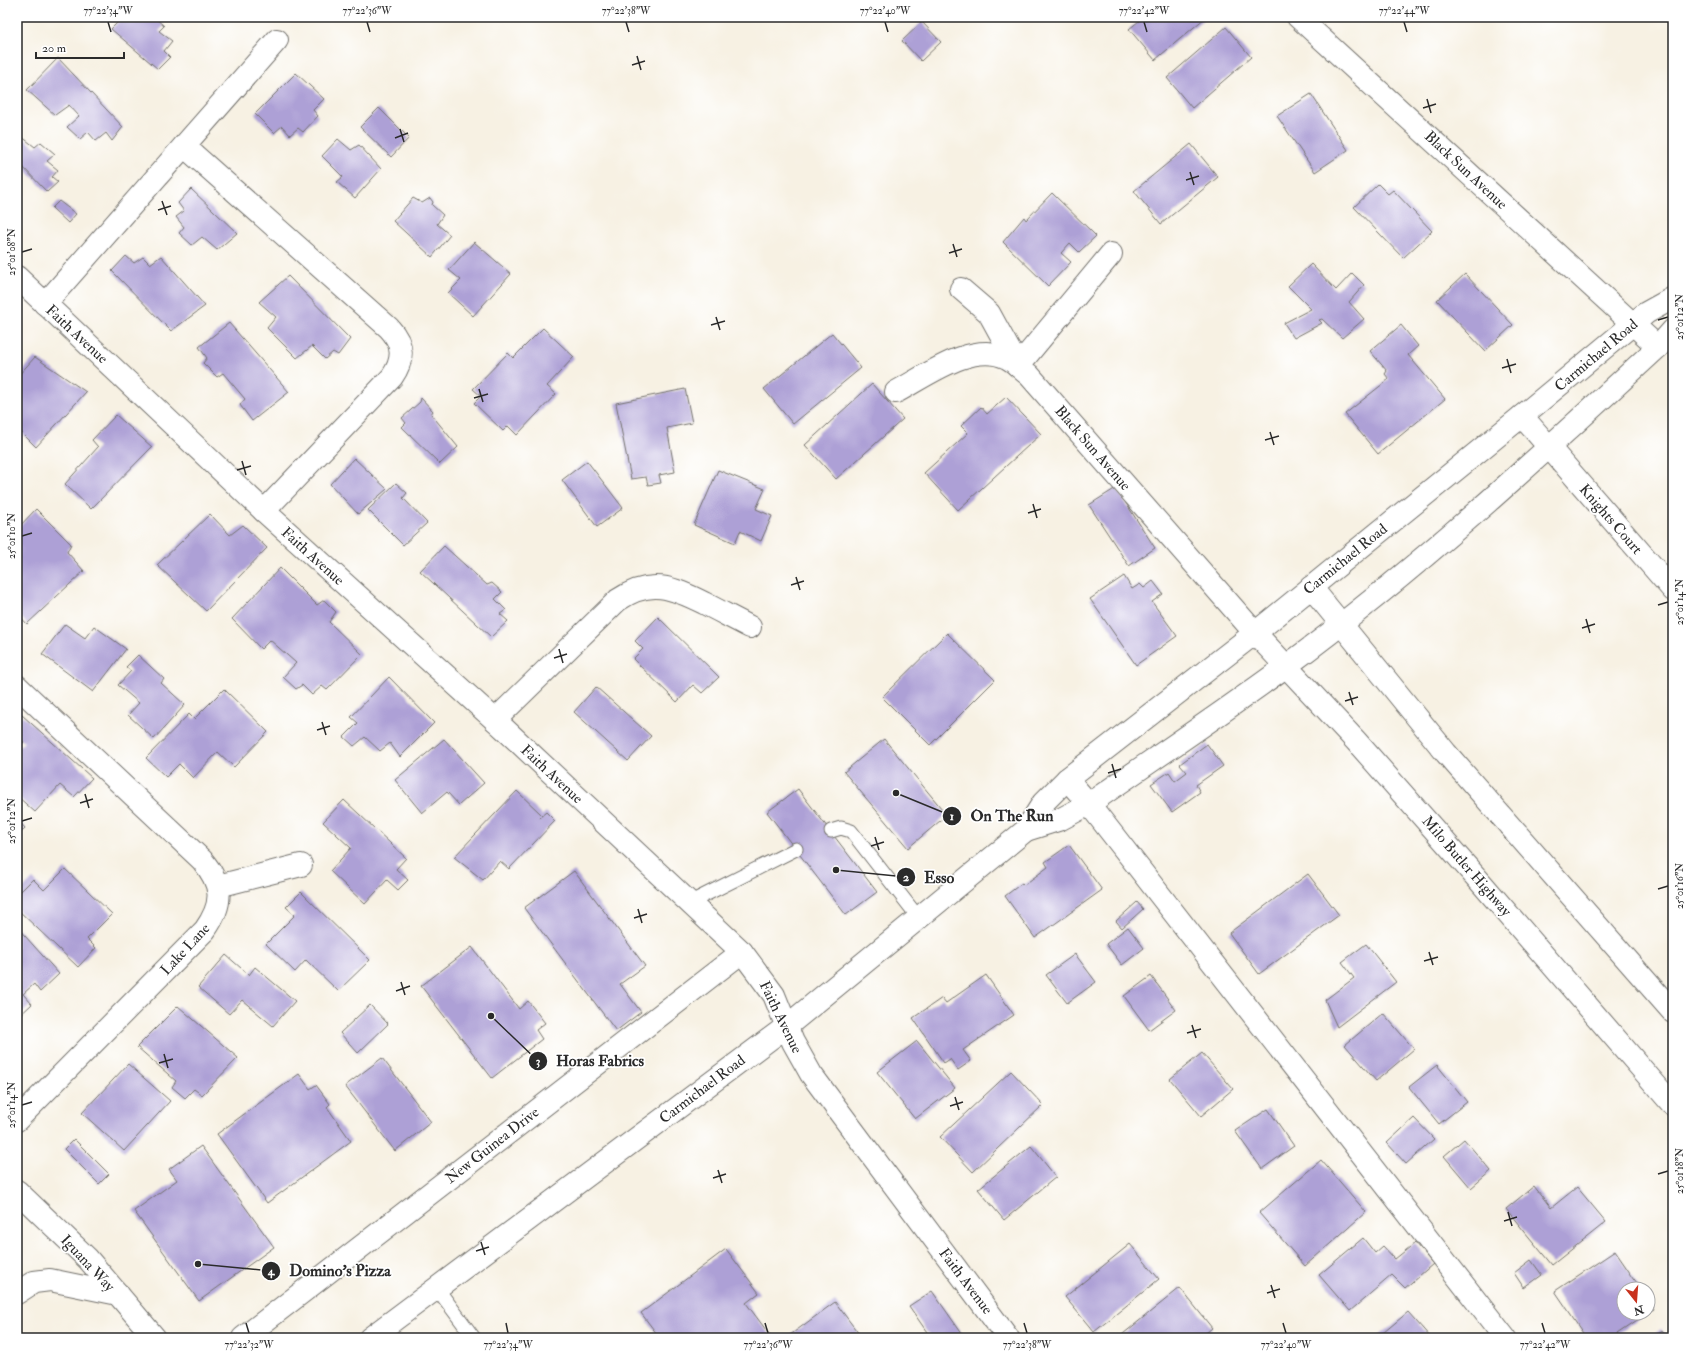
<svg xmlns="http://www.w3.org/2000/svg" width="1690" height="1355" font-family="'IM FELL Double Pica',serif">
<style>
.building{fill:#ada0d6}
.lines{fill:none;stroke-linecap:round;stroke-linejoin:round}
.lane-casing{stroke:#72706b;stroke-width:15}
.street-casing{stroke:#72706b;stroke-width:24}
.secondary-casing{stroke:#72706b;stroke-width:24}
.primary-casing{stroke:#72706b;stroke-width:24}
.lane{stroke:#fff;stroke-width:13}
.street{stroke:#fff;stroke-width:22}
.secondary{stroke:#fff;stroke-width:22}
.primary{stroke:#fff;stroke-width:22}
.ticks{fill:none;stroke:#2b2b2b;stroke-width:1.5}
.labels{text-anchor:middle;stroke-width:3.5;stroke-linejoin:round;paint-order:stroke}
.street-label{font-size:15px;fill:#2b2b2b;stroke:#fff}
.leader{fill:none;stroke:#2b2b2b;stroke-width:1.5}
.callout-dot{fill:#2b2b2b;stroke:#fff;stroke-width:1.5}
.mark-label{font-size:12px;text-anchor:middle;font-weight:bold;fill:#fff}
.callout-label{font-size:16px;text-anchor:middle;font-weight:bold;fill:#2b2b2b;stroke:#fff;stroke-width:3.5;stroke-linejoin:round;paint-order:stroke}
.neatline{fill:none;stroke:#2b2b2b;stroke-width:1.5}
.ticks-label{font-size:10px;text-anchor:middle;fill:#2b2b2b}
</style>
<rect width="100%" height="100%" fill="#fff"/>
<filter id="ink" filterUnits="userSpaceOnUse"><feTurbulence type="fractalNoise" baseFrequency=".025" numOctaves="2"/><feDisplacementMap in="SourceGraphic" scale="8" xChannelSelector="R" yChannelSelector="G"/><feConvolveMatrix kernelMatrix="1 2 1 2 8 2 1 2 1" color-interpolation-filters="sRGB"/></filter>
<filter id="wash" filterUnits="userSpaceOnUse"><feTurbulence type="fractalNoise" baseFrequency=".012" numOctaves="4" result="noise"/><feDisplacementMap in="SourceGraphic" scale="16" xChannelSelector="R" yChannelSelector="G"/><feGaussianBlur stdDeviation="0.9" result="paint"/><feColorMatrix in="noise" values="0 0 0 0 0 0 0 0 0 0 0 0 0 0 0 0 0 1.4 0 .05"/><feComposite in="paint" operator="in"/></filter>
<g filter="url(#wash)">
<rect width="100%" height="100%" fill="#f7f1e3"/>
<g id="blocks">
<g class="building">
<polygon points="123,17 154,17 164,26 159,31 172,41 164,51 170,57 158,69 111,29"/>
<polygon points="1144,17 1206,17 1155,60 1129,29"/>
<polygon points="922,22 941,42 921,61 902,41"/>
<polygon points="1226,27 1251,57 1192,108 1167,78"/>
<polygon points="58,58 123,127 112,141 106,133 96,141 88,132 80,139 67,127 79,116 69,105 55,115 27,90"/>
<polygon points="296,73 324,99 313,110 318,116 303,132 298,128 290,135 282,126 274,133 255,114"/>
<polygon points="1311,94 1348,150 1315,172 1277,116"/>
<polygon points="379,108 409,138 391,157 360,127"/>
<polygon points="17,133 35,147 41,142 55,154 47,161 58,170 52,177 58,182 47,192 17,161"/>
<polygon points="338,139 351,150 359,145 381,169 355,198 337,182 343,177 322,156"/>
<polygon points="1191,144 1218,177 1161,224 1134,191"/>
<polygon points="1378,184 1388,194 1393,190 1432,231 1403,258 1354,207"/>
<polygon points="191,189 237,233 217,250 202,237 192,245 179,233 184,227 176,217 184,211 178,203"/>
<polygon points="1052,193 1096,236 1079,252 1070,243 1061,253 1071,262 1048,286 1003,242 1024,217 1026,220"/>
<polygon points="413,198 422,203 430,198 433,202 432,205 443,215 437,224 450,235 432,257 393,221"/>
<polygon points="59,201 76,214 68,223 52,208"/>
<polygon points="474,242 511,274 473,316 448,293 461,280 449,270"/>
<polygon points="126,256 134,263 143,257 150,264 161,256 205,306 171,331 112,271"/>
<polygon points="1311,264 1336,290 1352,273 1364,285 1349,302 1364,319 1342,338 1322,319 1319,320 1322,323 1294,338 1284,323 1311,309 1288,286"/>
<polygon points="1465,274 1513,325 1485,351 1437,300"/>
<polygon points="288,276 350,339 338,355 333,352 325,359 312,346 297,358 267,328 276,317 259,302"/>
<polygon points="229,323 289,392 252,421 240,405 245,399 223,373 217,377 203,363 207,358 199,347"/>
<polygon points="1401,325 1418,346 1408,355 1445,399 1378,454 1345,414 1389,379 1385,374 1387,371 1370,351"/>
<polygon points="543,328 574,357 547,386 556,394 517,435 508,426 503,431 474,403 481,396 473,389 508,353 513,358"/>
<polygon points="832,333 861,368 793,424 764,389"/>
<polygon points="35,357 86,392 36,447 17,428 17,377"/>
<polygon points="872,384 903,419 836,479 805,445"/>
<polygon points="685,389 692,423 667,428 675,472 659,475 661,483 648,485 646,477 631,479 616,403"/>
<polygon points="1006,397 1041,434 958,510 924,473 968,433 961,426 981,407 987,414"/>
<polygon points="421,398 433,411 431,414 458,447 440,464 402,427 406,423 402,418 420,402"/>
<polygon points="116,415 152,447 91,509 65,484 98,447 92,440"/>
<polygon points="354,458 387,489 358,514 330,484"/>
<polygon points="587,461 623,508 597,527 562,480"/>
<polygon points="718,470 765,489 756,509 772,516 761,541 740,531 735,543 694,525"/>
<polygon points="396,483 407,493 403,498 427,523 403,545 368,510"/>
<polygon points="1116,488 1155,548 1129,566 1089,505"/>
<polygon points="36,509 71,544 67,552 84,571 27,624 17,613 17,529"/>
<polygon points="210,514 230,535 243,525 267,548 206,611 157,565"/>
<polygon points="444,546 487,585 492,583 502,592 495,599 506,610 500,614 508,621 491,637 420,571"/>
<polygon points="280,568 317,605 324,600 336,612 329,622 362,654 327,690 322,686 312,695 302,685 296,689 283,677 296,663 270,640 261,649 232,619"/>
<polygon points="1124,576 1132,589 1140,584 1144,588 1153,581 1163,594 1152,602 1177,636 1136,665 1090,599"/>
<polygon points="658,617 719,677 702,693 693,685 677,702 633,659 643,649 635,641"/>
<polygon points="65,624 85,638 94,626 126,649 93,692 42,654"/>
<polygon points="947,633 995,680 930,745 882,697"/>
<polygon points="138,655 164,679 161,683 185,705 154,739 128,715 139,703 118,685 131,671 126,667"/>
<polygon points="389,677 434,723 400,757 390,743 380,751 365,737 354,746 344,737 358,723 351,717"/>
<polygon points="596,687 651,736 628,761 574,712"/>
<polygon points="224,689 268,732 234,767 218,752 193,778 179,764 166,777 146,758 189,714 194,719"/>
<polygon points="22,715 92,778 74,797 60,785 35,812 17,796 17,749 24,742 17,736 17,721"/>
<polygon points="444,739 484,783 459,805 447,792 422,813 395,780"/>
<polygon points="884,739 947,815 908,848 844,772"/>
<polygon points="1207,744 1223,766 1196,785 1200,792 1172,812 1151,784 1169,772 1175,781 1187,772 1180,764"/>
<polygon points="798,789 877,892 846,915 767,812"/>
<polygon points="517,791 542,815 539,818 546,812 555,821 509,869 500,861 483,880 454,857"/>
<polygon points="344,800 406,858 396,869 408,880 398,890 387,880 365,904 330,871 351,848 323,822"/>
<polygon points="17,819 25,828 17,837"/>
<polygon points="1069,845 1102,890 1035,938 1005,896 1022,883 1024,885 1048,867 1045,862"/>
<polygon points="65,869 112,914 87,939 96,948 78,967 17,909 17,895 33,879 44,890"/>
<polygon points="574,871 645,966 620,984 641,1012 616,1031 524,908"/>
<polygon points="1308,874 1339,915 1259,974 1229,933"/>
<polygon points="301,892 370,960 338,991 306,960 295,972 266,944 295,915 286,907"/>
<polygon points="1137,902 1143,909 1122,928 1116,921"/>
<polygon points="17,927 59,974 40,992 34,984 23,994 32,1004 17,1018"/>
<polygon points="1128,927 1144,948 1122,965 1106,944"/>
<polygon points="1366,944 1396,982 1337,1027 1325,1000 1354,978 1342,962"/>
<polygon points="472,947 519,1009 528,1001 545,1023 536,1030 542,1039 492,1078 421,986"/>
<polygon points="1075,954 1096,982 1067,1003 1046,975"/>
<polygon points="226,955 249,975 255,967 295,1001 273,1026 242,1000 229,1014 198,987"/>
<polygon points="986,975 1014,1015 963,1050 971,1061 958,1070 950,1059 944,1063 913,1018 942,998 946,1003"/>
<polygon points="1151,976 1176,1010 1149,1030 1124,996"/>
<polygon points="370,1005 388,1024 358,1053 340,1033"/>
<polygon points="178,1006 238,1058 202,1095 194,1089 185,1098 172,1087 176,1081 137,1047"/>
<polygon points="1383,1013 1414,1049 1376,1081 1345,1045"/>
<polygon points="917,1041 955,1088 915,1119 877,1072"/>
<polygon points="1202,1053 1233,1089 1201,1116 1170,1079"/>
<polygon points="382,1058 431,1122 395,1151 345,1086"/>
<polygon points="128,1064 170,1101 124,1151 82,1113"/>
<polygon points="1437,1065 1467,1102 1439,1124 1409,1087"/>
<polygon points="1011,1071 1043,1105 973,1172 940,1137"/>
<polygon points="299,1074 310,1089 316,1085 330,1104 327,1107 351,1141 267,1203 217,1134"/>
<polygon points="1268,1109 1294,1146 1262,1169 1235,1131"/>
<polygon points="1414,1118 1434,1139 1406,1164 1387,1143"/>
<polygon points="74,1139 109,1174 99,1184 64,1149"/>
<polygon points="1464,1139 1491,1171 1471,1188 1444,1156"/>
<polygon points="201,1146 274,1247 199,1301 134,1211 177,1180 169,1169"/>
<polygon points="1031,1146 1056,1177 1004,1220 978,1189"/>
<polygon points="1321,1160 1366,1212 1305,1266 1259,1213"/>
<polygon points="1534,1186 1551,1208 1577,1187 1606,1222 1552,1265 1506,1209"/>
<polygon points="1363,1238 1375,1253 1383,1246 1395,1259 1415,1243 1433,1264 1405,1288 1392,1275 1350,1311 1319,1275"/>
<polygon points="1130,1244 1159,1279 1094,1332 1065,1297"/>
<polygon points="726,1249 759,1293 746,1303 772,1338 660,1338 641,1313"/>
<polygon points="1615,1251 1641,1289 1624,1289 1624,1313 1648,1313 1648,1299 1654,1309 1611,1338 1587,1338 1555,1291"/>
<polygon points="1531,1260 1542,1275 1524,1288 1514,1273"/>
<polygon points="1180,1288 1212,1328 1200,1338 1118,1338"/>
<polygon points="932,1291 965,1338 931,1338 909,1306"/>
<polygon points="835,1302 862,1338 786,1338"/>
<polygon points="1408,1312 1431,1338 1377,1338"/>
<polygon points="1662,1330 1669,1338 1652,1338"/>
</g>
</g>
</g>
<g filter="url(#ink)">
<use href="#blocks" fill-opacity="0" stroke="#72706b" stroke-width="1"/>
<g class="lines">
<defs>
<g id="lane">
<polyline points="831,831 841,828 851,831 918,917"/>
<polyline points="689,903 796,849"/>
<polyline points="436,1287 474,1338"/>
</g>
<g id="street">
<polyline points="1298,17 1658,347"/>
<path d="M 184,146 L 389,328 C 404,344 404,360 392,377 L 264,511"/>
<polyline points="961,289 989,313 1018,366 1111,254"/>
<polyline points="45,304 277,40"/>
<path d="M 896,392 C 926,376 973,340 1007,358 C 1015,362 1022,370 1029,375 L 1255,633"/>
<polyline points="1522,416 1673,590"/>
<path d="M 17,686 L 202,860 C 223,885 224,903 205,930 L 17,1120"/>
<path d="M 495,720 L 618,600 C 650,578 672,587 704,603 C 719,611 735,619 750,627"/>
<polyline points="1067,779 1089,804 1505,1338"/>
<polyline points="218,886 301,865"/>
<polyline points="17,1191 88,1259 155,1338"/>
<polyline points="17,1293 34,1282 50,1280 118,1294"/>
<polyline points="243,1338 742,952"/>
</g>
<polyline id="secondary" points="17,277 264,511 495,720 742,952 774,995 793,1042 811,1074 1008,1338"/>
<g id="primary">
<polyline points="1311,587 1446,753 1673,1012"/>
<polyline points="1255,633 1356,741 1483,885 1673,1105"/>
<path d="M 1026,830 L 1061,819 L 1089,804 C 1155,758 1221,714 1285,667 C 1417,570 1538,458 1658,347 L 1673,330"/>
<polyline points="370,1338 787,1026 1026,830 1043,803 1067,779 1255,633 1522,416 1633,324 1646,313 1673,298"/>
</g>
</defs>
<use href="#lane" class="lane-casing"/>
<use href="#street" class="street-casing"/>
<use href="#secondary" class="secondary-casing"/>
<use href="#primary" class="primary-casing"/>
<use href="#lane" class="lane"/>
<use href="#street" class="street"/>
<use href="#secondary" class="secondary"/>
<use href="#primary" class="primary"/>
</g>
</g>
<path class="ticks" d="M 108,22 L 111,32M 367,22 L 370,32M 626,22 L 629,32M 885,22 L 888,32M 1144,22 L 1147,32M 1404,22 L 1407,32M 637,56 L 641,70M 632,65 L 645,61M 1427,99 L 1431,113M 1423,108 L 1436,104M 400,129 L 404,142M 395,138 L 408,133M 1190,172 L 1194,185M 1186,180 L 1199,176M 162,201 L 167,215M 158,210 L 171,206M 953,244 L 957,257M 22,252 L 32,249M 949,253 L 962,249M 716,317 L 720,330M 1658,320 L 1668,317M 711,325 L 725,321M 1507,359 L 1511,373M 1502,368 L 1516,364M 479,389 L 483,402M 474,398 L 488,394M 1270,432 L 1274,445M 1265,440 L 1279,436M 242,461 L 246,475M 237,470 L 251,466M 1033,504 L 1037,518M 1028,513 L 1041,509M 22,536 L 32,533M 796,577 L 800,590M 791,585 L 804,581M 1658,605 L 1668,602M 1586,619 L 1590,633M 1582,628 L 1595,624M 559,649 L 563,663M 554,658 L 567,654M 1349,692 L 1353,705M 1345,701 L 1358,697M 322,722 L 326,735M 317,730 L 330,726M 1112,764 L 1116,778M 1108,773 L 1121,769M 85,794 L 89,808M 80,803 L 93,799M 22,821 L 32,818M 875,837 L 879,850M 871,846 L 884,842M 1658,889 L 1668,886M 638,909 L 642,923M 634,918 L 647,914M 1429,952 L 1433,965M 1424,961 L 1438,957M 401,982 L 405,995M 396,991 L 410,986M 1192,1025 L 1196,1038M 1187,1033 L 1201,1029M 164,1054 L 168,1068M 159,1063 L 173,1059M 955,1097 L 959,1110M 22,1105 L 32,1102M 950,1106 L 963,1102M 718,1170 L 722,1183M 1658,1174 L 1668,1171M 713,1178 L 726,1174M 1508,1212 L 1512,1226M 1504,1221 L 1517,1217M 481,1242 L 485,1255M 476,1251 L 489,1247M 1271,1285 L 1275,1298M 1267,1293 L 1280,1289M 246,1323 L 249,1333M 506,1323 L 508,1333M 765,1323 L 768,1333M 1024,1323 L 1027,1333M 1283,1323 L 1286,1333M 1542,1323 L 1545,1333"/>
<g class="labels">
<g class="street-label">
<text transform="translate(1466 170) rotate(43)" y="5">Black Sun Avenue</text>
<text transform="translate(77 334) rotate(43)" y="5">Faith Avenue</text>
<text transform="translate(1596 355) rotate(-40)" y="5">Carmichael Road</text>
<text transform="translate(1093 448) rotate(49)" y="5">Black Sun Avenue</text>
<text transform="translate(1611 519) rotate(49)" y="5">Knights Court</text>
<text transform="translate(313 556) rotate(42)" y="5">Faith Avenue</text>
<text transform="translate(1345 559) rotate(-39)" y="5">Carmichael Road</text>
<text transform="translate(552 774) rotate(43)" y="5">Faith Avenue</text>
<text transform="translate(1467 866) rotate(49)" y="5">Milo Butler Highway</text>
<text transform="translate(185 949) rotate(-47)" y="5">Lake Lane</text>
<text transform="translate(781 1017) rotate(64)" y="5">Faith Avenue</text>
<text transform="translate(702 1089) rotate(-37)" y="5">Carmichael Road</text>
<text transform="translate(492 1145) rotate(-38)" y="5">New Guinea Drive</text>
<text transform="translate(88 1263) rotate(47)" y="5">Iguana Way</text>
<text transform="translate(966 1281) rotate(53)" y="5">Faith Avenue</text>
</g>
</g>
<path class="leader" d="M896 793L952 816M836 870L906 877M491 1016L538 1061M198 1264L271 1271"/>
<g class="callout-dot">
<circle cx="896" cy="793" r="4"/>
<circle cx="836" cy="870" r="4"/>
<circle cx="491" cy="1016" r="4"/>
<circle cx="198" cy="1264" r="4"/>
<circle cx="952" cy="816" r="10"/>
<circle cx="906" cy="877" r="10"/>
<circle cx="538" cy="1061" r="10"/>
<circle cx="271" cy="1271" r="10"/>
</g>
<g class="mark-label">
<text x="952" y="820">1</text>
<text x="906" y="881">2</text>
<text x="538" y="1065">3</text>
<text x="271" y="1275">4</text>
</g>
<g class="callout-label">
<text x="1012" y="821">On The Run</text>
<text x="939" y="883">Esso</text>
<text x="600" y="1066">Horas Fabrics</text>
<text x="340" y="1276">Domino's Pizza</text>
</g>
<rect width="1690" height="1355" fill="none" stroke="#fff" stroke-width="44"/>
<g transform="translate(1636 1301) rotate(163)"><circle r="19" fill="#ffffff" stroke="#aaaaaa"/>
<path d="M0-3L7 15L0 10L-7 15Z" fill="#c8321e"/>
<text y="-6" font-size="11" font-weight="bold" text-anchor="middle" fill="#2b2b2b">N</text>
</g>
<path d="M36 52v6h88v-6" fill="none" stroke="#2b2b2b" stroke-width="2"/>
<text x="42" y="52" font-size="12" fill="#2b2b2b" stroke="#ffffff" stroke-width="3" paint-order="stroke">20 m</text>
<rect x="22" y="22" width="1646" height="1311" class="neatline"/>
<g class="ticks-label">
<text x="108" y="14">77°22'34"W</text>
<text x="367" y="14">77°22'36"W</text>
<text x="626" y="14">77°22'38"W</text>
<text x="885" y="14">77°22'40"W</text>
<text x="1144" y="14">77°22'42"W</text>
<text x="1404" y="14">77°22'44"W</text>
<text transform="translate(11 252) rotate(-90)" y="4">25°01'08"N</text>
<text transform="translate(1679 317) rotate(-90)" y="4">25°01'12"N</text>
<text transform="translate(11 536) rotate(-90)" y="4">25°01'10"N</text>
<text transform="translate(1679 602) rotate(-90)" y="4">25°01'14"N</text>
<text transform="translate(11 821) rotate(-90)" y="4">25°01'12"N</text>
<text transform="translate(1679 886) rotate(-90)" y="4">25°01'16"N</text>
<text transform="translate(11 1105) rotate(-90)" y="4">25°01'14"N</text>
<text transform="translate(1679 1171) rotate(-90)" y="4">25°01'18"N</text>
<text x="249" y="1348">77°22'32"W</text>
<text x="508" y="1348">77°22'34"W</text>
<text x="768" y="1348">77°22'36"W</text>
<text x="1027" y="1348">77°22'38"W</text>
<text x="1286" y="1348">77°22'40"W</text>
<text x="1545" y="1348">77°22'42"W</text>
</g>
</svg>
